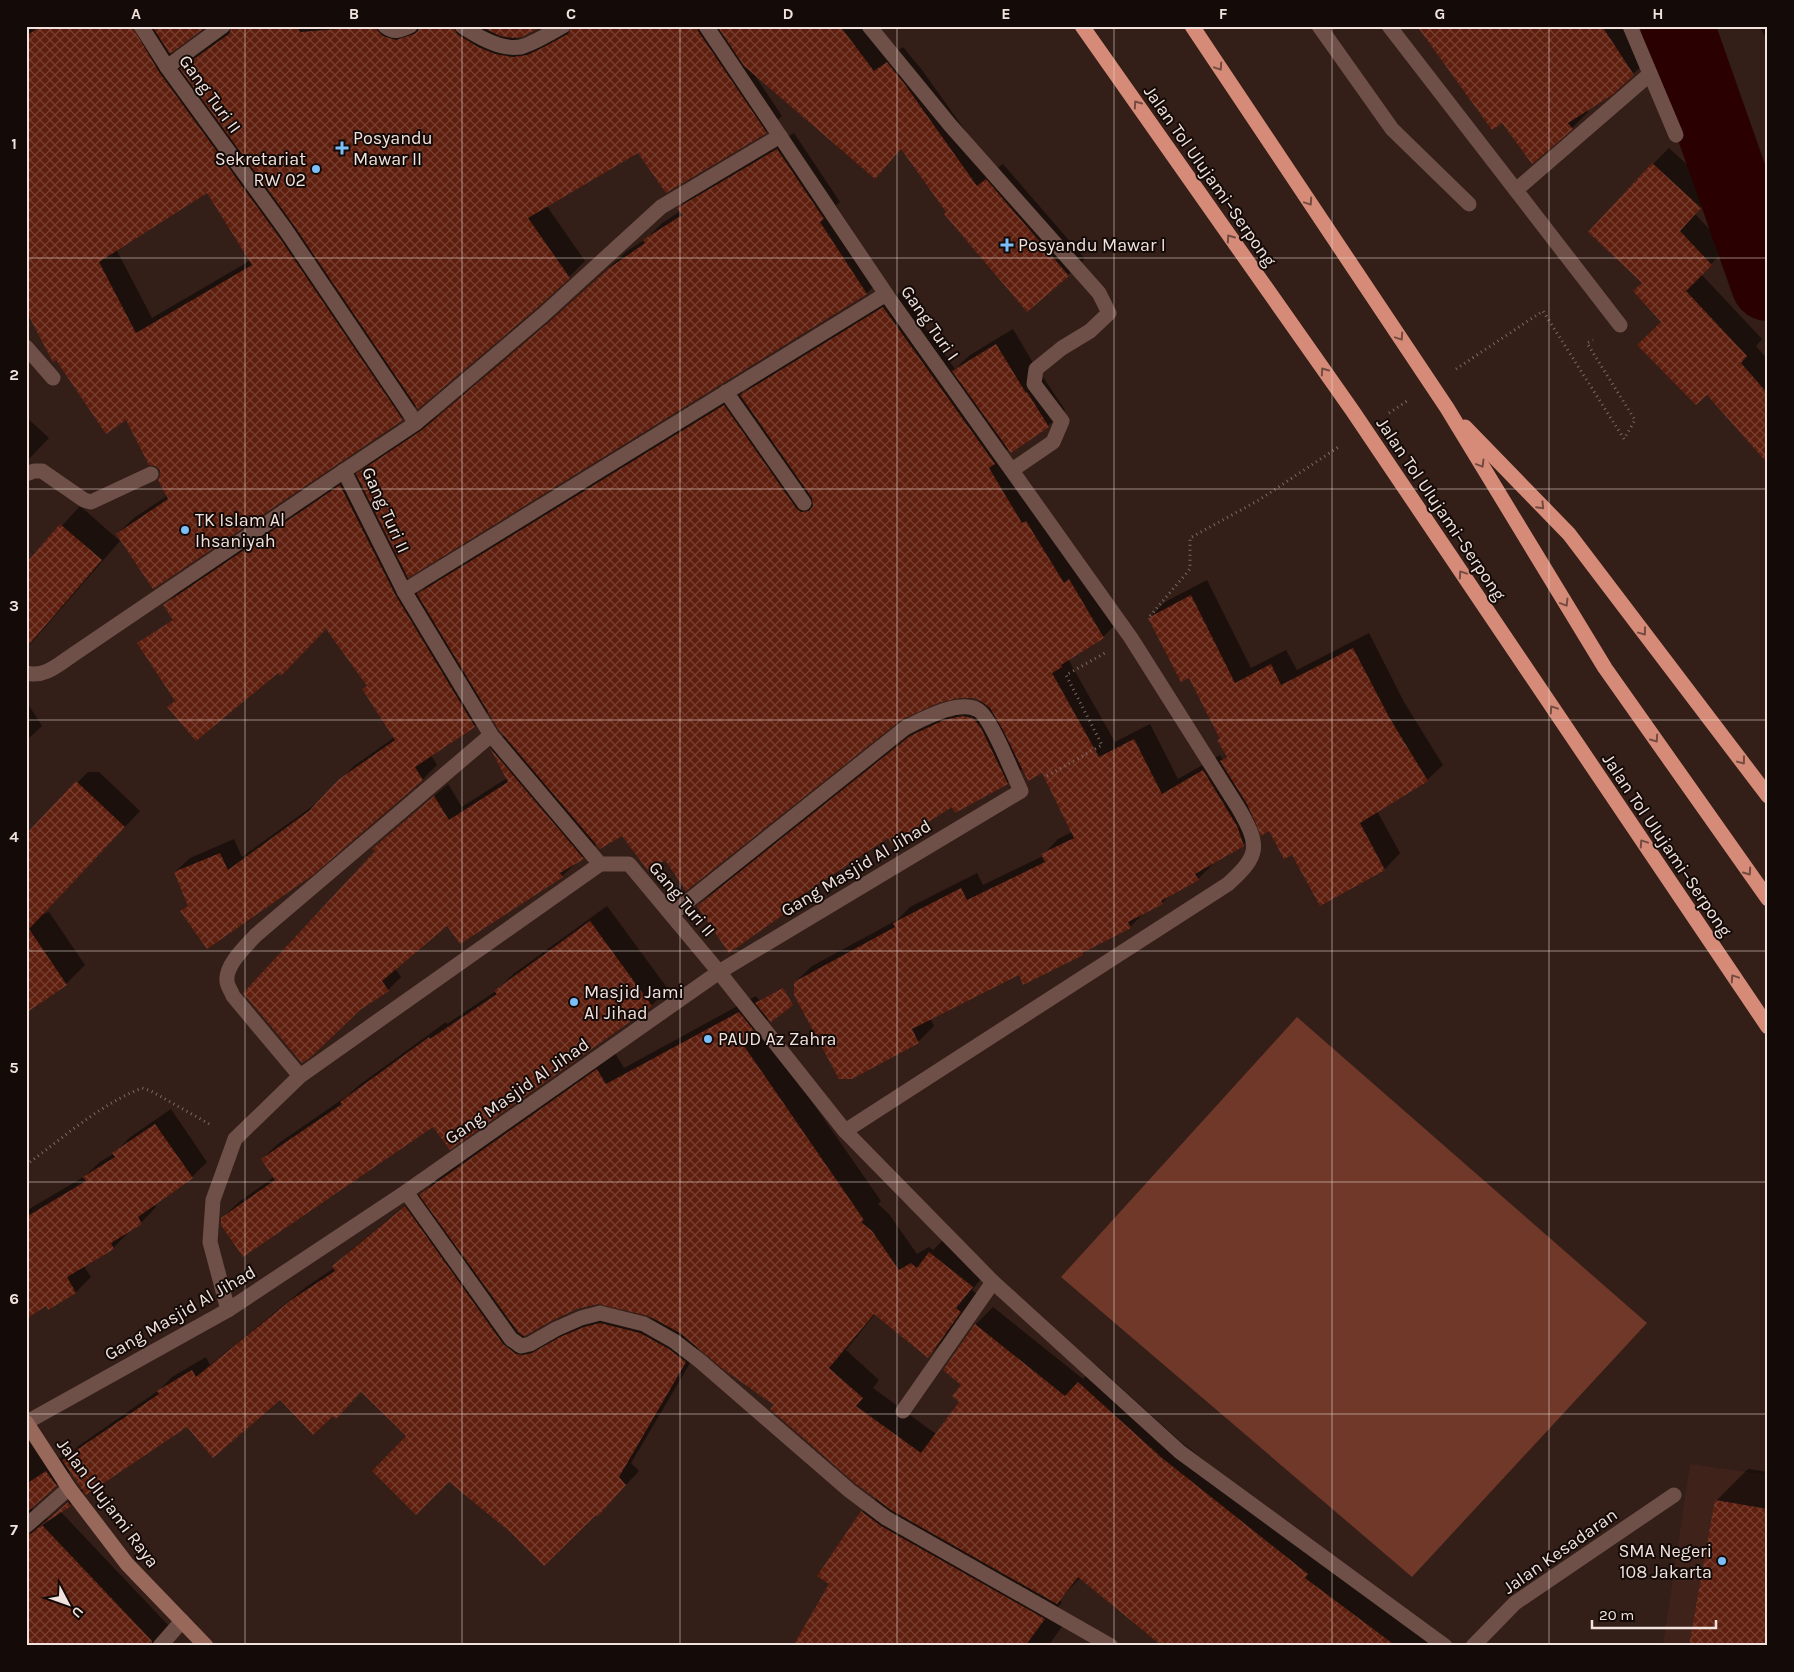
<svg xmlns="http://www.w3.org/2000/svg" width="1794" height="1672" font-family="Karla,sans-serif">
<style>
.built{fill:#3f231b}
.garden{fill:#6f3829}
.shadow{fill:#0007;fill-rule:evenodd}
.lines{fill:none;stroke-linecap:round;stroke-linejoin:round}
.river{stroke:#2b0000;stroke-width:74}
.building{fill:url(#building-cross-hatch);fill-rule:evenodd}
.path{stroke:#7e6b66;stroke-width:3;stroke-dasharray:1 4;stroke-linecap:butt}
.street{stroke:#6e5048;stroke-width:15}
.secondary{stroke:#98685b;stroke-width:15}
.highway{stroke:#d58b77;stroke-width:15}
.oneway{stroke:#744b40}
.grid{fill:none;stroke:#f1e2dd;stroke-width:1;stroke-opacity:0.55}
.poi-dot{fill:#7bbef8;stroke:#140b08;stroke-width:2}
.labels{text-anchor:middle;stroke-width:4;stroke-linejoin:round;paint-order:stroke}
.street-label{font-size:18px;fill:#f1e2dd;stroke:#140b08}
.poi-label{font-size:18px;fill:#f1e2dd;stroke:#140b08;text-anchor:start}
.neatline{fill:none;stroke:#f1e2dd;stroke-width:2}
.grid-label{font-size:16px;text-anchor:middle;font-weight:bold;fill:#f1e2dd}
</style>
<defs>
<pattern id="building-cross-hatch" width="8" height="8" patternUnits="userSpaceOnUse" patternTransform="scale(1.25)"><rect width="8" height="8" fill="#5f1f0f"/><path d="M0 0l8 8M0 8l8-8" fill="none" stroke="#763f32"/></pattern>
</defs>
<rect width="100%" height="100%" fill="#331e18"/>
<polygon class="built" points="1690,1464 1768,1475 1768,1646 1663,1646"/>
<polygon class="garden" points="1297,1017 1647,1323 1412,1577 1061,1277"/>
<g class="shadow">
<path d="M 26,26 L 205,26 L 172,50 L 184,67 L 198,53 L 233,26 L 540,26 L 512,37 L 528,41 L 570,26 L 868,26 L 890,56 L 903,47 L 922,70 L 994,171 L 1003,164 L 1085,259 L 1068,275 L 1027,310 L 948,212 L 902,148 L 874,178 L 754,74 L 782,116 L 766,132 L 638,152 L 546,205 L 585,261 L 569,277 L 417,405 L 402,419 L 117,534 L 134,518 L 167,496 L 161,470 L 126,419 L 26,308 ZM 207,192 L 251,260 L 152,318 L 116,249 Z"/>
<polygon points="1419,26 1629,26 1650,58 1633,74 1586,110 1588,112 1572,128 1502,121"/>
<polygon points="1759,26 1768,26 1768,42"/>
<polygon points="794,133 840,202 836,205 883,277 867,293 407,576 418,595 434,578 740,390 743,394 757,379 900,292 955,369 970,355 1013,329 1042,378 1043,377 1065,410 1048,426 1011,452 1009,448 1005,452 1119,621 1103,637 1068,659 1115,742 1150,724 1178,779 1220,755 1223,760 1227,755 1221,738 1190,676 1149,618 1165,602 1207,580 1251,668 1286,650 1297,670 1369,633 1404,702 1443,765 1427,780 1377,811 1400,853 1385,869 1321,904 1293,853 1269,830 1259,829 1243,845 1214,863 1198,879 1172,894 1162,903 1146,911 1130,927 1088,948 1082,954 1019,974 930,1018 934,1026 918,1042 852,1078 795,982 812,966 897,920 910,907 977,873 983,885 1043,856 1043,855 1058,839 1072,832 1043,772 1023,768 1007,783 952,805 888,836 802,894 786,911 729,951 698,906 714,890 928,720 971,702 984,701 974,697 960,696 937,702 900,719 665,859 622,834 597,844 562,876 447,924 395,968 401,977 388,990 359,1009 376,851 374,849 448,784 462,807 507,778 491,748 505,735 489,711 474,726 431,755 437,765 423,779 312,874 182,912 189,905 175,872 190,858 234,839 242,857 321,800 354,766 395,737 368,685 327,627 278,671 169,707 176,700 218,634 165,605 179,591 355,472 357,475 374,458 440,414 567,306 626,252 647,238 661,224 681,211 679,208 695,192"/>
<polygon points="1669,148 1716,191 1695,214 1727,248 1701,274 1762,339 1756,346 1768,360 1768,444 1663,321 1644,283 1653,164"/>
<polygon points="1768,184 1768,198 1764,188"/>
<polygon points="26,417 49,438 26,462"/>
<polygon points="80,506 120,541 26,649 26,565"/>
<polygon points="26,701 42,726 26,741"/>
<polygon points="88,772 99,772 140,811 63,892 71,789"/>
<polygon points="607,906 668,989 652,1005 450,1148 433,1125 222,1218 239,1202 274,1177 262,1159 279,1143 347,1096 358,1086 446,1022 447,1024 496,991 512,975"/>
<polygon points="49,912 85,965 66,984 26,1012 26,921"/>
<path d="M 756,996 L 772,1015 L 760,1027 L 881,1201 L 878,1204 L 889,1214 L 917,1254 L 929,1247 L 933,1250 L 947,1236 L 989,1269 L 972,1290 L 977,1294 L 945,1339 L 928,1356 L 875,1314 L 846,1350 L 879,1380 L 873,1388 L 936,1434 L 961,1402 L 963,1385 L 945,1370 L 976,1324 L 993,1307 L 1083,1379 L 1096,1365 L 1180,1441 L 1325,1557 L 1432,1646 L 1164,1646 L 1081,1577 L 1059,1600 L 1062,1602 L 1052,1615 L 1064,1624 L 1048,1646 L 950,1646 L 831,1584 L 862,1512 L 877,1498 L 776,1404 L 699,1348 L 631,1463 L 639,1471 L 610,1502 L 510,1530 L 361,1391 L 333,1414 L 280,1398 L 187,1425 L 84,1490 L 70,1505 L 60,1511 L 168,1625 L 166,1632 L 152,1646 L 26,1646 L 26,1431 L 52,1463 L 63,1456 L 65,1459 L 77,1447 L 158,1391 L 172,1377 L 206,1357 L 210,1365 L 306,1287 L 334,1268 L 334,1266 L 347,1253 L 419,1194 L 420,1196 L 438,1178 L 615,1053 L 624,1068 ZM 598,1303 L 647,1314 L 658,1320 L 614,1310 L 530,1341 L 522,1335 L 577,1308 ZM 71,1471 L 83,1488 L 49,1518 L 40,1520 L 34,1516 L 32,1507 Z"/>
<polygon points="171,1109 207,1162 192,1177 154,1204 156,1207 141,1223 127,1231 128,1233 113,1248 84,1266 91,1277 76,1292 48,1308 46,1304 26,1318 26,1211 85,1176 100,1162 116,1152 129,1138"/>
<polygon points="1748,1469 1768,1472 1768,1646 1690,1646 1717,1500"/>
</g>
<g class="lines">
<polyline class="river" points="1677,26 1768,284"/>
</g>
<g class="building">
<path d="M 41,26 L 132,26 L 159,72 L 277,234 L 403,420 L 153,589 L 116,534 L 168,499 L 158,480 L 160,475 L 160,470 L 156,466 L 149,465 L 126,420 L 106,434 L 56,360 L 53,362 L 26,311 L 26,36 ZM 207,193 L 252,265 L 136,333 L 99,262 Z"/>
<polygon points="152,26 207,26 170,54"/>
<polygon points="232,26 297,26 300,32 376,26 377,30 383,36 396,40 414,34 418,31 419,26 453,26 457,34 478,47 495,54 513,57 527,55 540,49 568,34 572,26 697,26 698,31 767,133 666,193 638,153 528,218 570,278 537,308 418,409 293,224 180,69 229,34"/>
<polygon points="480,26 543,26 522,37 513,38 500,36"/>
<polygon points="717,26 840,26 874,71 887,62 906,86 977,186 986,179 1069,276 1027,312 944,214 946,212 901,149 875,179 744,66"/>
<polygon points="1417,26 1602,26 1634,75 1612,95 1568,123 1573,129 1532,164 1502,123 1492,130"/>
<polygon points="777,149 824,219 820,222 867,294 408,578 356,474 422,430 549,322 608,269 645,243 643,240 682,215 677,208"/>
<polygon points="1652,163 1701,208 1680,231 1712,265 1686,291 1747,356 1741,363 1768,394 1768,464 1707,395 1696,405 1637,345 1661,322 1633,291 1642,283 1588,232"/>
<polygon points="883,307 995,464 989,468 1022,523 1026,521 1064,583 1069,579 1104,638 1061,665 1062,667 1052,673 1099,757 1134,739 1162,794 1203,770 1237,826 1244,846 1195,874 1199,880 1161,901 1163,904 1128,922 1131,928 1082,953 1083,955 1023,985 1019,975 912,1029 919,1043 852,1079 839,1079 794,995 794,982 895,927 893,923 961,888 967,900 1045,862 1041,854 1074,838 1042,773 1028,781 1003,730 990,708 981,701 973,698 960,698 938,703 901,720 686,891 665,860 649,872 622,836 600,849 499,730 417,594 724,405 796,508 801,512 809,511 813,506 812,498 740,395"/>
<polygon points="996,344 1026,393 1027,392 1049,427 1011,453 952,371"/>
<polygon points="340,485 396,596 475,727 415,767 423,780 313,875 207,949 180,911 188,906 174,872 220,853 228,870 309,811 338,780 395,740 362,689 367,686 326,629 281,676 278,673 196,741 167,707 175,701 137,643 173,620 163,605"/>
<polygon points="60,524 102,560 26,648 26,563"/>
<polygon points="1191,595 1235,683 1271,664 1281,685 1353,648 1389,717 1428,781 1360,823 1385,870 1320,906 1292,855 1284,859 1269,831 1261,836 1247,804 1220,761 1227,757 1217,740 1220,739 1189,678 1181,682 1148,618"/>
<polygon points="962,716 973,718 981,728 1008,784 955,813 952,807 892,845 888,838 784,907 787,912 729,953 697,906 910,736 944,720"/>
<polygon points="490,748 584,859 560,873 563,877 460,944 447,926 382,981 389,991 360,1010 311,1057 302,1063 243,993 375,851 372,849 434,796 449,820 508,782"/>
<polygon points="76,781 125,827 29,929 67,985 26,1013 26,834"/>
<polygon points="590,921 652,1006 450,1150 433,1127 243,1257 221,1225 221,1218 275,1180 261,1159 342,1104 340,1102 429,1037 430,1039 497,994 494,991"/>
<polygon points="783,988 793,1005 771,1022 755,1003"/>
<polygon points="739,1012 756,1033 742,1043 864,1220 861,1222 872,1231 899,1270 911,1263 917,1268 929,1252 973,1287 956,1308 961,1312 928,1358 874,1314 829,1368 863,1398 856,1406 921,1453 959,1402 952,1396 961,1385 943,1370 975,1324 1065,1396 1078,1382 1162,1458 1308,1574 1305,1578 1396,1646 1162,1646 1078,1577 1057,1604 891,1510 856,1484 770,1409 774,1405 723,1369 680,1333 649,1316 598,1304 577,1309 551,1321 527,1335 523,1336 518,1332 419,1195 597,1069 606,1084"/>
<polygon points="155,1124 193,1178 138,1217 142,1224 111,1243 114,1249 67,1277 76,1293 48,1310 46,1306 26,1319 26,1217 86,1181 83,1177 115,1157 112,1153"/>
<polygon points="405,1206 503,1344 516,1354 523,1355 532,1353 560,1337 584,1327 600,1323 640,1333 669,1349 686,1362 619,1477 626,1485 597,1517 596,1515 544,1566 509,1531 449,1482 416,1515 372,1471 406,1436 361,1392 336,1419 333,1416 313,1435 280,1400 213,1458 187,1427 86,1495 62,1460 159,1394 157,1391 192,1370 196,1377 291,1300 335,1271 332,1266"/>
<polygon points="46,1471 57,1486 26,1513 26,1484"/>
<polygon points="1715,1500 1768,1509 1768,1646 1689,1646"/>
<polygon points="68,1502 71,1506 42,1525 152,1641 151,1646 26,1646 26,1535 32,1533"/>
<polygon points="861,1511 881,1526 1045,1619 1025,1646 793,1646 829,1584 817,1576"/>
</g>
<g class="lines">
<g class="path">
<polyline points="1456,369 1543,311 1624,439 1635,420 1587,343 1593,340"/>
<polyline points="1389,413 1407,401"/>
<polyline points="1150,616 1190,569 1190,538 1259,500 1340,446"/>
<polyline points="1047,776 1102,745 1066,675 1105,653"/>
<path d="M 26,1165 C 63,1138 99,1105 142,1088 L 151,1091 L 211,1125"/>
</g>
<g class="street">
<polyline points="141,26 167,67 285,229 416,423 344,471 404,591 491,735 600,864 629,864 719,972 845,1131 993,1282 1180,1452 1445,1646"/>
<path d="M 385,26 C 394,33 399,31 410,26"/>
<path d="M 462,26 C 478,37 500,50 520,47 C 531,45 552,32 563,26"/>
<path d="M 706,26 L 886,294 L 1131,638 L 1239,809 C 1260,846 1260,855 1228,884 L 845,1131"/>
<polyline points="869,26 950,125 1099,293 1109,313 1090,331 1062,348 1036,369 1034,384 1062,421 1053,442 1012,470"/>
<polyline points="1319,26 1392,129 1469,204"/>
<polyline points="1389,26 1620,325"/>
<polyline points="1630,26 1676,135"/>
<polyline points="167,67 223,26"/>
<polyline points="1516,190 1650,74"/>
<polyline points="26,347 53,378"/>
<polyline points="726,392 804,503"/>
<polyline points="416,423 543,315 661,207 780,136"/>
<polyline points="26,474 34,471 42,471 84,500 91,502 151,474"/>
<polyline points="404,591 886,294"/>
<path d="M 26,673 C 45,678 59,664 74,654 L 344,471"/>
<polyline points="300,1076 600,864"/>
<polyline points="406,1192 511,1339 521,1346 530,1344 556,1329 581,1318 600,1313 644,1324 674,1341 700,1361 850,1491 886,1518 1111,1646"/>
<path d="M 228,1310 L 210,1242 L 213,1200 L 235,1139 L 300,1076 L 233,996 C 232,992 227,986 227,981 C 225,965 246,946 256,935 L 491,735"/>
<polyline points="903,1411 993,1282"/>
<path d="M 27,1422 L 228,1310 L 406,1192 L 719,972 L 1021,791 C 1013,775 991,717 978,710 C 959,699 923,719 905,728 L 672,914"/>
<polyline points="26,1526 69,1488"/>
<polyline points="160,1646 182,1621"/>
<polyline points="1473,1646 1515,1603 1674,1495"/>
</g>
<polyline class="secondary" points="26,1422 69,1488 127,1564 206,1646"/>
<g class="highway">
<polyline points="1082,26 1352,410 1768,1027"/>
<polyline points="1192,26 1447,408 1605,668 1768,899"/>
<polyline points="1465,427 1569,534 1768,796"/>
</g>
</g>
<defs><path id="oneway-chevron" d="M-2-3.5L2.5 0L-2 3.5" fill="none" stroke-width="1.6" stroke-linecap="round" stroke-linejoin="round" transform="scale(1.25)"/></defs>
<g class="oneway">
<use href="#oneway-chevron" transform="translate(1219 67) rotate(56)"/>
<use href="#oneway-chevron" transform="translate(1137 104) rotate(-125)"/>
<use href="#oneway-chevron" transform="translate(1309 202) rotate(56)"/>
<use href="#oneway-chevron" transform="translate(1230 238) rotate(-125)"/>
<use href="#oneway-chevron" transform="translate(1400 337) rotate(56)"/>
<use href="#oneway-chevron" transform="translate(1324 371) rotate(-125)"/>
<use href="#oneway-chevron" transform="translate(1481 464) rotate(59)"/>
<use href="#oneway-chevron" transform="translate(1541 506) rotate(46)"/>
<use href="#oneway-chevron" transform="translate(1462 574) rotate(-124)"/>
<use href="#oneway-chevron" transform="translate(1565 603) rotate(59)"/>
<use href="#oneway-chevron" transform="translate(1643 632) rotate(53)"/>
<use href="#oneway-chevron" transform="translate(1553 709) rotate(-124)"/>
<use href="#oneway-chevron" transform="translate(1655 739) rotate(55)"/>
<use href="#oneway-chevron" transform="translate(1742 761) rotate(53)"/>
<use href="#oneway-chevron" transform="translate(1643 843) rotate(-124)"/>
<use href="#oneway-chevron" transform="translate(1748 872) rotate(55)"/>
<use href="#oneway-chevron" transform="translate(1734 978) rotate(-124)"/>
</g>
<path class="grid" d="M 245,26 L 245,1646M 462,26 L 462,1646M 680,26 L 680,1646M 897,26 L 897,1646M 1114,26 L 1114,1646M 1332,26 L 1332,1646M 1549,26 L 1549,1646M 26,258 L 1768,258M 26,489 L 1768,489M 26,720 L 1768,720M 26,951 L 1768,951M 26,1182 L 1768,1182M 26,1414 L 1768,1414"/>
<g class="poi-dot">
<path d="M339.5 140.5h5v5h5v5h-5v5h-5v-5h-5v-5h5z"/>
<circle cx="316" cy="169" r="5"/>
<path d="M1004.5 237.5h5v5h5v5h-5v5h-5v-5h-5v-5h5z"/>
<circle cx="185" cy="530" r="5"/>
<circle cx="574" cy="1002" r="5"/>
<circle cx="708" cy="1039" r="5"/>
<circle cx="1722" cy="1561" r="5"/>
</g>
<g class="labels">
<g class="street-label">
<text transform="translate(210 94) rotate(54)" y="6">Gang Turi II</text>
<text transform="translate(1210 176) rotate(55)" y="6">Jalan Tol Ulujami–Serpong</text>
<text transform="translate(930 323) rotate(55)" y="6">Gang Turi I</text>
<text transform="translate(1441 509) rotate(56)" y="6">Jalan Tol Ulujami–Serpong</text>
<text transform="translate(386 510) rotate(66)" y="6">Gang Turi II</text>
<text transform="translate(1667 845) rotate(56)" y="6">Jalan Tol Ulujami–Serpong</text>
<text transform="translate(856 868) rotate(-31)" y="6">Gang Masjid Al Jihad</text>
<text transform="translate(682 899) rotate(50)" y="6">Gang Turi II</text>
<text transform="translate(517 1091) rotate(-35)" y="6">Gang Masjid Al Jihad</text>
<text transform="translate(180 1313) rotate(-30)" y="6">Gang Masjid Al Jihad</text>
<text transform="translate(108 1503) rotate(53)" y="6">Jalan Ulujami Raya</text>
<text transform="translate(1560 1551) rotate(-35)" y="6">Jalan Kesadaran</text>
</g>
<g class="poi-label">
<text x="353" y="144">Posyandu<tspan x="353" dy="21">Mawar II</tspan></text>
<text x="306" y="165" text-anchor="end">Sekretariat<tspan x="306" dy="21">RW 02</tspan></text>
<text x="1018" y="251">Posyandu Mawar I</text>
<text x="195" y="526">TK Islam Al<tspan x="195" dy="21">Ihsaniyah</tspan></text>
<text x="584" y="998">Masjid Jami<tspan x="584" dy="21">Al Jihad</tspan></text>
<text x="718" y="1045">PAUD Az Zahra</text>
<text x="1712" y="1557" text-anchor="end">SMA Negeri<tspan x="1712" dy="21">108 Jakarta</tspan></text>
</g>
</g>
<rect width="1794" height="1672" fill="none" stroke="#140b08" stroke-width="55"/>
<g transform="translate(68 1604) rotate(131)" stroke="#140b08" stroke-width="4" paint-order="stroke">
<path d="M0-4L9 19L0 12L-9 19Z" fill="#f1e2dd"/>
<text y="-8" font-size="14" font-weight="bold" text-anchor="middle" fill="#f1e2dd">U</text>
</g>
<path d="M1592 1620v8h124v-8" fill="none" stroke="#f1e2dd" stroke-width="2.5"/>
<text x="1599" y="1620" font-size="15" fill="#f1e2dd" stroke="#140b08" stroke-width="4" paint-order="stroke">20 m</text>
<rect x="28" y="28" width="1738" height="1616" class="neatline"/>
<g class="grid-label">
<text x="136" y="19">A</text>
<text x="354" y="19">B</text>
<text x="571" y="19">C</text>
<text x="788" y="19">D</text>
<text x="1006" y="19">E</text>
<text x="1223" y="19">F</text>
<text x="1440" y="19">G</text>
<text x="1658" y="19">H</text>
<text x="14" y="149">1</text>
<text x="14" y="380">2</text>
<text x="14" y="611">3</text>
<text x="14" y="842">4</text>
<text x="14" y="1073">5</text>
<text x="14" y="1304">6</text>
<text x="14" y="1535">7</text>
</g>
</svg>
